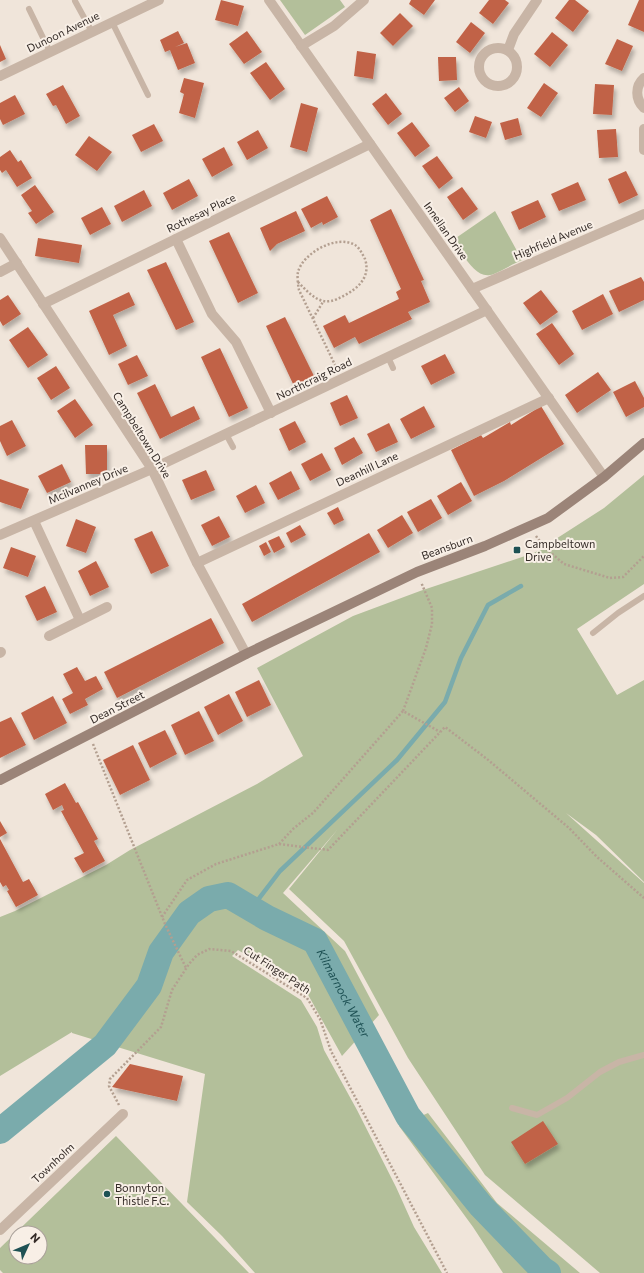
<svg xmlns="http://www.w3.org/2000/svg" width="644" height="1273" font-family="Commissioner,sans-serif">
<style>
.green{fill:#b3bf9a;fill-rule:evenodd}
.lines{fill:none;stroke-linecap:round;stroke-linejoin:round}
.stream{stroke:#7aabac;stroke-width:4.5}
.river{stroke:#7aabac;stroke-width:26}
.building{fill:#c16246;filter:url(#shadow)}
.path{stroke:#b39f90;stroke-width:2.5;stroke-dasharray:2 2;stroke-linecap:butt}
.service{stroke:#c8b5a6;stroke-width:6}
.minor{stroke:#c8b5a6;stroke-width:10}
.secondary{stroke:#9b8478;stroke-width:10}
.poi-dot{fill:#1e5154;stroke:#f8efe6;stroke-width:1.5}
.labels{text-anchor:middle;stroke-width:4;stroke-linejoin:round;paint-order:stroke}
.street-label{font-size:11px;fill:#342b27;stroke:#f8efe6}
.poi-label{font-size:11px;fill:#342b27;stroke:#f8efe6;text-anchor:start}
.water-label{font-size:12px;font-style:italic;fill:#1e5154;stroke:#f8efe6}
</style>
<defs>
<filter id="shadow"><feDropShadow dx="2.5" dy="4.5" stdDeviation="2" flood-color="#0004"/></filter>
</defs>
<rect width="100%" height="100%" fill="#f0e5da"/>
<g class="green">
<polygon points="280,0 340,0 345,7 305,35"/>
<path d="M 495,211 L 522,260 C 514,263 497,274 490,275 C 474,278 462,252 453,240 Z"/>
<polygon points="644,475 644,584 577,629 617,695 644,680 644,882 596,835 566,813 644,883 644,1273 600,1273 485,1175 408,1058 344,941 289,889 338,829 283,893 345,951 379,1015 342,1056 306,991 238,950 232,956 301,1000 317,1027 324,1050 357,1110 396,1187 414,1227 442,1273 255,1273 222,1236 187,1202 205,1074 72,1033 72,1032 0,1076 0,917 15,911 106,865 130,850 257,784 303,756 257,668 353,616 420,591 534,553 604,508"/>
<polygon points="428,1113 497,1203 580,1273 503,1273 473,1227 399,1126"/>
<path d="M 116,1136 L 249,1273 L 3,1273 L 0,1270 L 0,1248 ZM 16,1233 L 40,1233 L 40,1257 L 16,1257 Z"/>
</g>
<g class="lines">
<polyline class="stream" points="251,909 280,871 397,760 445,702 461,658 488,605 521,586"/>
<path class="river" id="s1" d="M 0,1131 L 105,1045 L 149,986 L 161,952 L 189,913 L 209,899 L 228,895 L 267,918 L 315,941 L 408,1116 L 481,1206 L 542,1269 L 548,1273"/>
</g>
<g class="building">
<polygon points="221,0 244,6 238,26 215,20"/>
<polygon points="411,0 435,0 424,15 409,4"/>
<polygon points="489,0 505,0 509,3 493,24 479,13"/>
<polygon points="569,0 575,0 589,11 573,32 555,18"/>
<polygon points="639,0 644,0 644,32 628,25"/>
<polygon points="400,13 413,26 393,46 380,33"/>
<polygon points="471,22 485,33 470,53 456,42"/>
<polygon points="178,31 184,43 175,47 187,43 195,63 178,70 170,50 165,52 160,40"/>
<polygon points="247,31 262,52 244,64 229,44"/>
<polygon points="552,32 568,45 550,67 534,54"/>
<polygon points="617,39 633,46 622,71 605,64"/>
<polygon points="0,45 6,59 0,62"/>
<polygon points="357,51 376,54 373,79 354,76"/>
<polygon points="438,57 456,57 457,80 439,81"/>
<polygon points="266,62 285,89 270,100 250,73"/>
<polygon points="184,78 204,83 195,118 179,113 184,94 180,92"/>
<polygon points="544,83 558,93 541,117 527,108"/>
<polygon points="595,84 614,85 612,115 593,114"/>
<polygon points="63,85 80,116 66,124 56,105 53,106 46,94"/>
<polygon points="459,87 469,101 455,112 444,98"/>
<polygon points="386,93 402,114 388,125 372,104"/>
<polygon points="15,95 25,114 3,125 0,119 0,103"/>
<polygon points="301,103 318,108 307,152 290,147"/>
<polygon points="475,116 492,122 486,138 469,132"/>
<polygon points="518,118 522,135 505,140 500,123"/>
<polygon points="412,122 430,146 415,157 397,133"/>
<polygon points="154,124 163,141 141,152 132,135"/>
<polygon points="616,129 618,157 599,158 597,130"/>
<polygon points="258,130 268,148 247,160 237,142"/>
<polygon points="89,136 112,152 97,171 75,155"/>
<polygon points="224,147 233,165 212,177 202,159"/>
<polygon points="10,150 18,162 21,160 32,178 17,187 6,170 2,173 0,170 0,157"/>
<polygon points="437,156 453,178 439,189 422,166"/>
<polygon points="626,171 638,195 619,204 608,179"/>
<polygon points="189,179 198,196 172,210 163,193"/>
<polygon points="578,182 586,200 559,211 551,194"/>
<polygon points="35,185 54,212 36,224 28,213 32,211 21,195"/>
<polygon points="462,187 478,209 463,220 447,197"/>
<polygon points="144,190 152,206 122,222 114,206"/>
<polygon points="327,196 338,217 323,225 322,222 311,228 301,209"/>
<polygon points="538,200 546,217 519,230 511,212"/>
<polygon points="102,207 111,224 90,235 81,218"/>
<polygon points="391,209 424,280 421,281 430,302 408,312 412,319 359,344 355,337 334,348 323,326 345,315 349,323 399,299 396,292 401,289 370,220"/>
<polygon points="296,211 305,231 277,244 270,251 260,228"/>
<polygon points="229,232 258,293 238,303 209,241"/>
<polygon points="38,238 82,245 79,263 35,256"/>
<polygon points="166,262 194,322 176,330 147,270"/>
<polygon points="641,277 644,282 644,300 619,312 609,291"/>
<polygon points="541,290 558,312 540,325 523,303"/>
<polygon points="129,292 135,305 113,315 127,346 109,355 89,311"/>
<polygon points="603,294 613,314 582,330 572,311"/>
<polygon points="8,295 21,314 3,326 0,321 0,300"/>
<polygon points="285,317 314,376 294,386 266,326"/>
<polygon points="552,323 574,354 559,365 536,334"/>
<polygon points="28,327 48,355 28,368 9,340"/>
<polygon points="220,348 248,408 229,417 201,357"/>
<polygon points="445,354 455,373 431,385 421,366"/>
<polygon points="137,355 148,376 128,385 118,364"/>
<polygon points="56,366 70,388 51,400 37,378"/>
<polygon points="598,372 611,390 577,413 565,395"/>
<polygon points="635,381 644,398 644,407 626,417 613,392"/>
<polygon points="155,384 171,417 194,406 200,419 160,439 137,393"/>
<polygon points="347,395 358,418 340,426 330,403"/>
<polygon points="75,399 93,425 75,438 57,411"/>
<polygon points="424,406 435,427 411,439 400,419"/>
<polygon points="541,406 564,444 504,481 474,496 451,450 481,435 483,438 510,422 511,425"/>
<polygon points="12,420 26,446 7,456 0,441 0,426"/>
<polygon points="295,421 306,442 289,451 279,429"/>
<polygon points="389,423 398,442 376,452 367,434"/>
<polygon points="354,437 363,453 342,465 334,448"/>
<polygon points="85,445 107,445 107,474 86,474"/>
<polygon points="322,453 331,470 310,481 301,464"/>
<polygon points="62,464 71,482 47,493 38,476"/>
<polygon points="206,470 215,490 191,500 182,480"/>
<polygon points="291,471 300,489 278,500 269,483"/>
<polygon points="0,479 29,489 21,509 0,502"/>
<polygon points="461,482 472,501 448,515 437,496"/>
<polygon points="256,485 265,503 245,513 236,496"/>
<polygon points="431,499 442,518 418,532 407,512"/>
<polygon points="338,507 344,520 334,525 327,513"/>
<polygon points="402,515 413,533 388,548 377,530"/>
<polygon points="219,516 230,537 212,546 201,525"/>
<polygon points="76,519 96,527 86,553 66,546"/>
<polygon points="300,525 306,535 291,543 286,533"/>
<polygon points="152,531 169,566 151,574 134,539"/>
<polygon points="369,533 380,552 252,622 242,604"/>
<polygon points="279,536 285,547 274,553 268,541"/>
<polygon points="266,542 271,552 264,556 259,546"/>
<polygon points="11,547 36,556 28,577 3,568"/>
<polygon points="96,561 109,587 90,596 78,571"/>
<polygon points="45,586 57,612 37,621 25,596"/>
<polygon points="211,618 224,643 117,698 104,672"/>
<polygon points="77,667 85,681 96,676 103,689 85,699 88,705 70,714 62,699 73,693 63,674"/>
<polygon points="259,680 271,705 247,717 235,692"/>
<polygon points="229,694 243,721 218,735 204,707"/>
<polygon points="53,696 67,723 34,740 21,713"/>
<polygon points="199,711 214,741 185,755 171,725"/>
<polygon points="11,717 26,745 0,758 0,722"/>
<polygon points="165,730 177,754 150,768 138,743"/>
<polygon points="133,745 150,780 120,795 103,760"/>
<polygon points="65,783 76,803 78,802 98,839 94,841 105,861 83,873 74,858 84,853 61,811 64,810 62,805 53,810 45,794"/>
<polygon points="0,821 7,833 0,837"/>
<polygon points="0,839 23,882 29,879 38,895 16,907 7,891 9,890 6,885 3,887 0,882"/>
<polygon points="130,1064 183,1076 177,1101 112,1087"/>
<polygon points="543,1121 558,1144 525,1164 511,1142"/>
</g>
<g class="lines">
<g class="path">
<path d="M 298,282 C 309,293 320,307 337,299 C 353,292 372,280 365,259 C 363,255 359,247 355,245 C 337,234 303,253 298,272 C 297,277 298,285 299,290 L 337,369"/>
<polyline points="313,318 323,302"/>
<polyline points="536,536 544,547 564,564 610,578 623,577 644,556"/>
<polyline points="403,711 426,648 432,624 432,608 421,582"/>
<polyline points="93,744 165,924 186,968"/>
<polyline points="279,844 293,829 313,813 403,711 440,732"/>
<polyline points="162,917 187,880 216,864 279,844 328,850 445,727 487,759 569,828 597,857 644,898"/>
<polyline points="119,1105 109,1086 110,1079 161,1027 172,990 189,964 197,955 209,949 231,951 307,998 320,1019 331,1051 447,1273"/>
</g>
<g class="service">
<polyline points="75,1 92,32"/>
<polyline points="29,9 50,52"/>
<polyline points="112,22 148,95"/>
<polyline points="388,357 393,368"/>
<polyline points="226,434 233,447"/>
<polyline points="593,633 618,613 644,596"/>
<polyline points="512,1108 537,1115 567,1098 600,1072 619,1062 644,1055"/>
</g>
<g class="minor">
<polyline points="269,0 604,477"/>
<polyline points="301,46 334,26 364,0"/>
<circle cx="498" cy="67" r="19"/>
<polyline points="508,50 514,34 537,0"/>
<polyline points="0,76 159,0"/>
<path d="M 644,78 C 635,86 635,99 644,108"/>
<polyline points="644,129 644,150"/>
<polyline points="0,238 152,469 197,563 246,654"/>
<polyline points="176,239 212,314 236,342 271,413"/>
<polyline points="0,272 17,263"/>
<polyline points="472,289 644,214"/>
<polyline points="43,304 370,144"/>
<polyline points="34,521 80,620"/>
<polyline points="0,535 152,469 487,310"/>
<polyline points="197,563 549,398"/>
<polyline points="49,636 107,607"/>
<polyline points="0,653 1,652"/>
<polyline points="0,1230 123,1114"/>
</g>
<polyline class="secondary" points="0,780 246,654 417,572 485,546 548,518 604,477 644,443"/>
</g>
<g class="poi-dot">
<rect x="513" y="546" width="8" height="8" rx="2"/>
<circle cx="107" cy="1194" r="4"/>
</g>
<g class="labels">
<g class="street-label">
<text transform="translate(63 32) rotate(-26)" y="4">Dunoon Avenue</text>
<text transform="translate(201 213) rotate(-26)" y="4">Rothesay Place</text>
<text transform="translate(446 231) rotate(55)" y="4">Innellan Drive</text>
<text transform="translate(553 240) rotate(-23)" y="4">Highfield Avenue</text>
<text transform="translate(314 379) rotate(-26)" y="4">Northcraig Road</text>
<text transform="translate(142 435) rotate(58)" y="4">Campbeltown Drive</text>
<text transform="translate(367 469) rotate(-25)" y="4">Deanhill Lane</text>
<text transform="translate(88 484) rotate(-23)" y="4">Mcilvanney Drive</text>
<text transform="translate(447 547) rotate(-20)" y="4">Beansburn</text>
<text transform="translate(117 707) rotate(-27)" y="4">Dean Street</text>
<text transform="translate(277 970) rotate(33)" y="4">Cut Finger Path</text>
<text transform="translate(53 1163) rotate(-43)" y="4">Townholm</text>
</g>
<g class="poi-label">
<text x="525" y="548">Campbeltown<tspan x="525" dy="13">Drive</tspan></text>
<text x="115" y="1192">Bonnyton<tspan x="115" dy="13">Thistle F.C.</tspan></text>
</g>
<g class="water-label">
<text dy="4" stroke="none"><textPath href="#s1" startOffset="495">Kilmarnock Water</textPath></text>
</g>
</g>
<g transform="translate(28 1245) rotate(46)"><circle r="19" fill="#f8efe6" stroke="#aaa19a"/>
<path d="M0-3L7 15L0 10L-7 15Z" fill="#1e5154"/>
<text y="-6" font-size="11" font-weight="bold" text-anchor="middle" fill="#342b27">N</text>
</g>
</svg>
